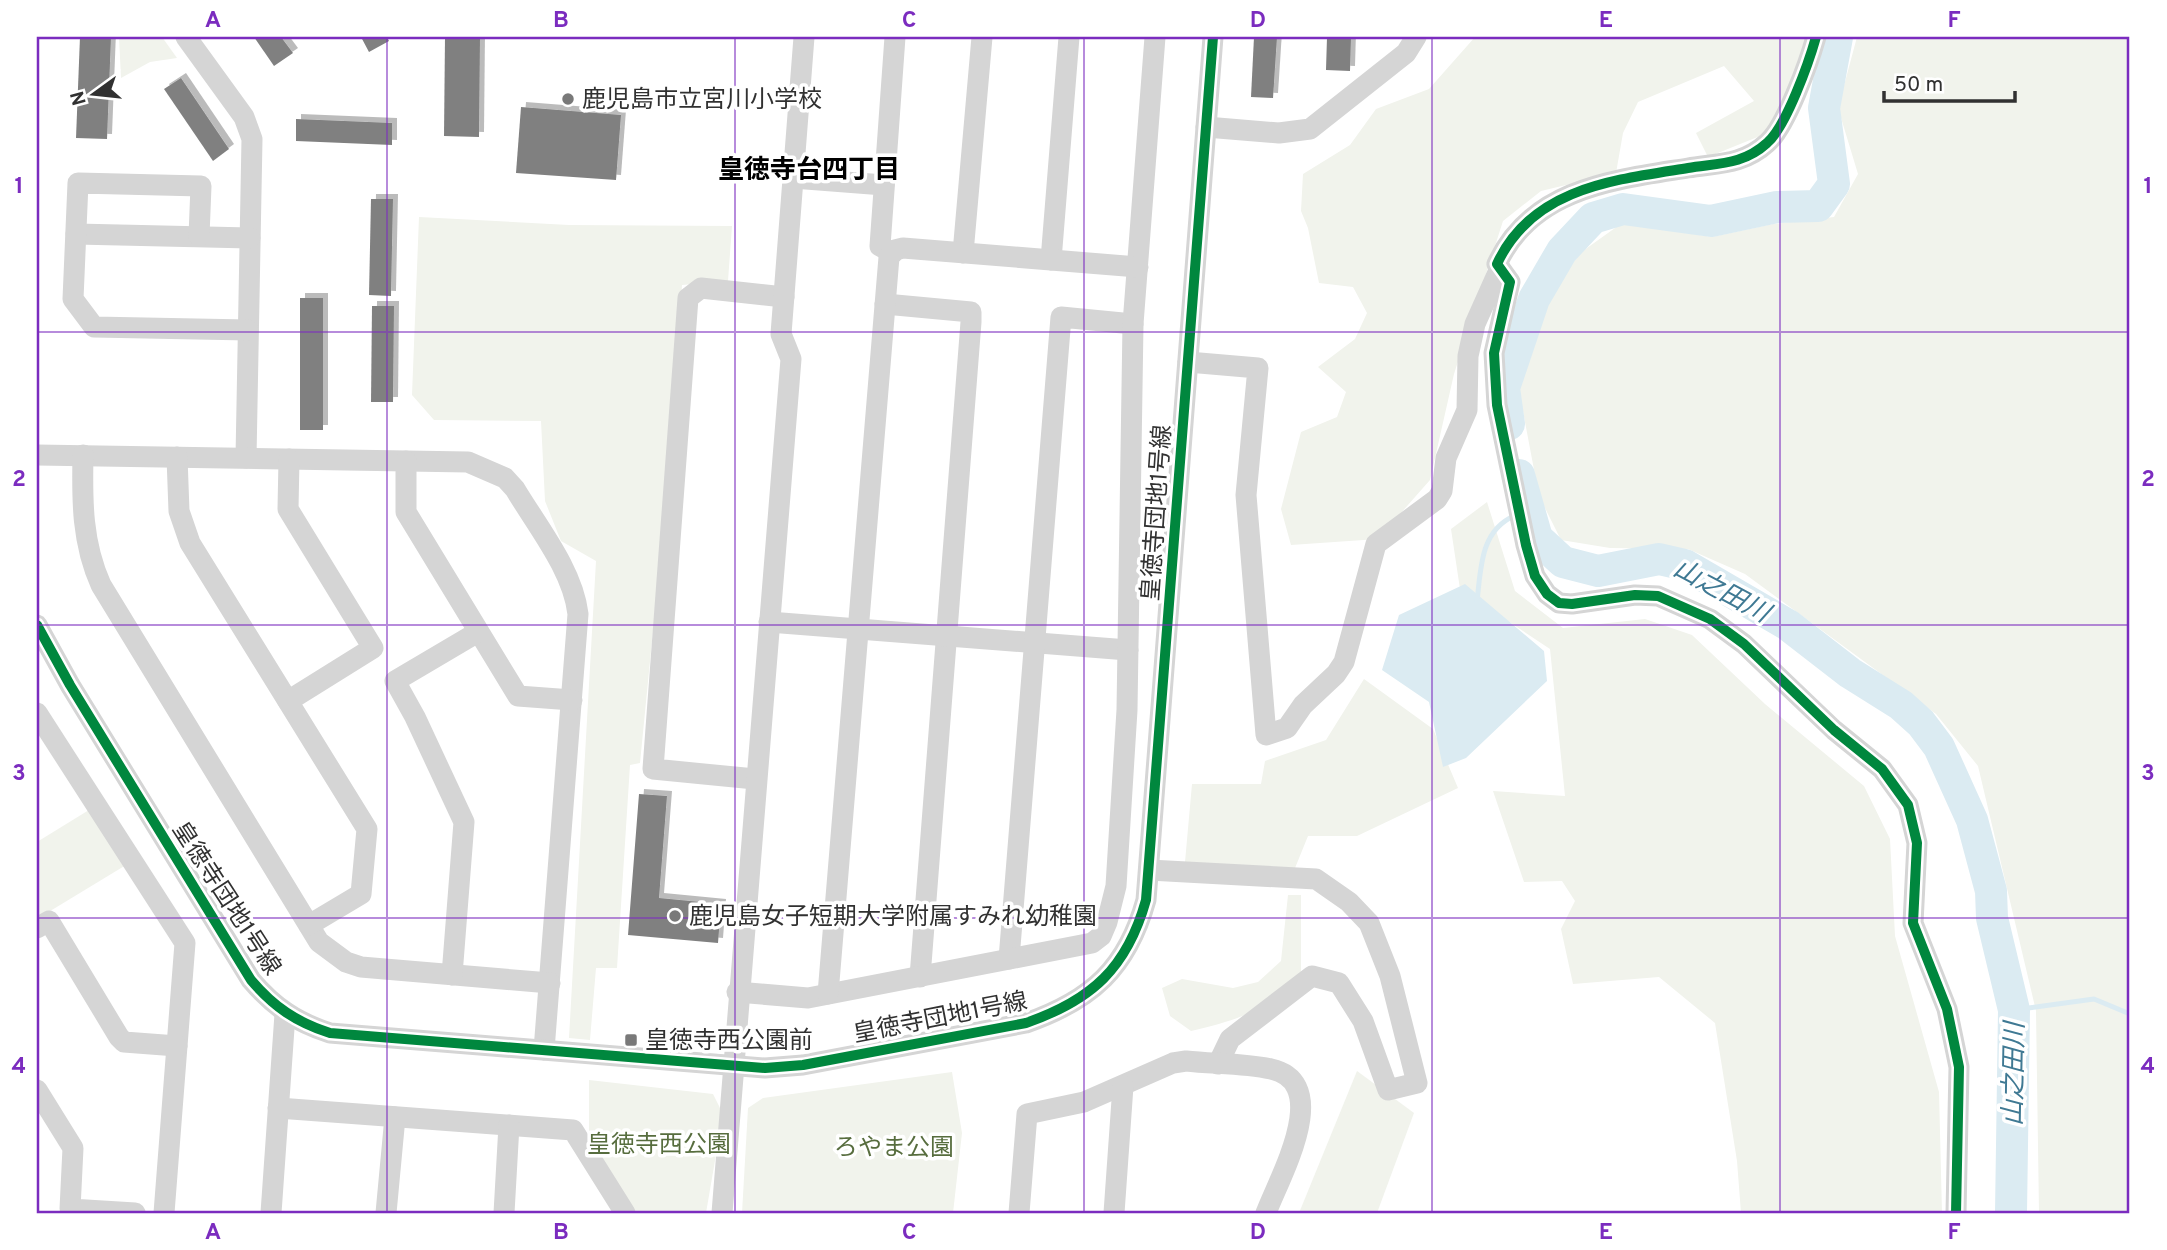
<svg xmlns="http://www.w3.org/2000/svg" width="2167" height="1250" font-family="Overpass,'Noto Sans JP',sans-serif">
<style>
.green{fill:#f1f3ec}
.water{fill:#dbebf2}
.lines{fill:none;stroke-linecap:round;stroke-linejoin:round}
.stream{stroke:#dbebf2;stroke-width:5}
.river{stroke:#dbebf2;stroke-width:32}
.building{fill:#808080;filter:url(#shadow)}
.minor{stroke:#d5d5d5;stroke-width:21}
.cycleway-casing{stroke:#fff;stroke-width:15}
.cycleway{stroke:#00873e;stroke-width:10}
.grid{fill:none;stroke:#7b2cbf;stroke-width:2;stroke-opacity:0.55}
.poi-dot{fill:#797979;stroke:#fff;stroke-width:2.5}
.labels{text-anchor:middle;stroke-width:7;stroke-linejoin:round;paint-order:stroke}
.poi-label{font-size:24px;fill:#313131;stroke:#fff;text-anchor:start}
.street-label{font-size:24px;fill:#313131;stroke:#fff}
.park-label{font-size:24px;fill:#576d3e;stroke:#fff}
.neighbourhood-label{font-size:26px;font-weight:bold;fill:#000;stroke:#fff}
.water-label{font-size:26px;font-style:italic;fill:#3f7993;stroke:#fff}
.neatline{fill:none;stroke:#7b2cbf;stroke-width:2.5}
.grid-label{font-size:23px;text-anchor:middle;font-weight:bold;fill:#7b2cbf}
</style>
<defs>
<filter id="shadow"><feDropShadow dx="5" dy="-5" stdDeviation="0" flood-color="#0004"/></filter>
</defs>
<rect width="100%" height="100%" fill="#fff"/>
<g class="green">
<polygon points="119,37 162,37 177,58 150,62 121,78"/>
<polygon points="1475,37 1812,37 1770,132 1708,157 1696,133 1754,101 1724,66 1638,102 1623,133 1616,173 1541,191 1503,221 1454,374 1430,480 1378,539 1291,545 1281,509 1301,432 1337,417 1346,392 1318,367 1355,339 1367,313 1353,287 1319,283 1308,228 1301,211 1303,174 1350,145 1376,109 1429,89"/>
<polygon points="1857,37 2130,37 2130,1213 2039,1213 2036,1011 1978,766 1936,714 1745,574 1688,549 1610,548 1561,540 1539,496 1518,385 1545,303 1580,253 1622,223 1712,237 1773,224 1834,217 1858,174 1838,108"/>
<polygon points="419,217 569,225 732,226 728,281 682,285 673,427 640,763 630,765 617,968 596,968 590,1040 569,1038 596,561 561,541 545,501 541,421 434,420 412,395"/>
<polygon points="1487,502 1515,591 1563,628 1645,619 1692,635 1765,704 1864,786 1890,839 1895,936 1939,1092 1942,1213 1741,1213 1737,1161 1715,1023 1659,977 1573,984 1561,929 1575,901 1562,881 1524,882 1493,791 1565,796 1550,649 1460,589 1451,529"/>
<polygon points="1364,679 1433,729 1458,788 1357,836 1308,836 1293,873 1185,862 1192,784 1261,784 1265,761 1326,740"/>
<polygon points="89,810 126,865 37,919 37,842"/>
<path d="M 1288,895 L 1301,895 L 1301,979 C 1262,1011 1239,1020 1191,1031 L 1170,1016 L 1162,988 L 1182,979 L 1233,988 L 1258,982 L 1281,961 Z"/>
<polygon points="1357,1071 1414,1113 1377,1213 1299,1213"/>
<polygon points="952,1072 962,1133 953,1213 742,1213 748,1108 763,1098"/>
<polygon points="589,1080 713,1094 723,1114 706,1213 635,1213 589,1139"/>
</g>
<polygon class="water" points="1465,584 1544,651 1547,681 1466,758 1443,767 1429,702 1382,670 1399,615"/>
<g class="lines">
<g class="stream">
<path d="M 1477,601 C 1481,569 1480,531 1514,516"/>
<polyline points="2014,1010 2094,999 2130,1014"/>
</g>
<g class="river">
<polyline points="1509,424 1504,388 1534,299 1562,251 1593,218 1623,209 1711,221 1777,207 1818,206 1834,184 1824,108 1837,37"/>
<polyline points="1519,475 1537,538 1563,562 1598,571 1659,559 1685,565 1788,625 1850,673 1901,705 1921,723 1939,747 1972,820 1991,891 1992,918 2014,1010 2011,1213"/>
</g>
</g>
<g class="building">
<polygon points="80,37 111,37 107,139 76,138"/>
<polygon points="254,37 281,37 293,53 274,66"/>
<polygon points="361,37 387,37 389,41 369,52"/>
<polygon points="445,37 480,37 479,137 444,136"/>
<polygon points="1254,37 1277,37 1273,98 1251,97"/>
<polygon points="1327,37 1351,37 1350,71 1326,70"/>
<polygon points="181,78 229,149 213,161 164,89"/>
<polygon points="521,107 621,115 616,180 516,173"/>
<polygon points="296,119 392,123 392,145 296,141"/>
<polygon points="371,199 393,199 391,296 369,295"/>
<rect x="300" y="298" width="23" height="132"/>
<polygon points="372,306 394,306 393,402 371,402"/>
<polygon points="639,794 667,796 659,898 721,904 718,943 628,935"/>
</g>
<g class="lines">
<g class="minor">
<polyline points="186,37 244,117 252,139 246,458"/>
<path d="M 1816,37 C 1809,62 1786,127 1767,143 C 1743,165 1718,163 1688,168 C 1613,180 1532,188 1497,264 L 1510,282 L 1494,353 L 1497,405 L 1526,545 L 1535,576 L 1547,594 L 1559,603 L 1572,604 L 1635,595 L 1658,596 L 1710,619 L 1744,644 L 1834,730 L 1882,769 L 1908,805 L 1917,843 L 1913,923 L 1947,1009 L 1959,1067 L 1956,1213"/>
<polyline points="1206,127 1279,133 1310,129 1406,53 1416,37"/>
<polyline points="793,178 884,185"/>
<polyline points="76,234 250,238"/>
<polyline points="199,236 201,186 78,183 73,299 94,327 248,330"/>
<polyline points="893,253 880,246 895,37"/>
<polyline points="963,253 982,37"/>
<polyline points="1051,260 1069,37"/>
<polyline points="885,304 971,312 971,322 920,977"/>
<polyline points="1188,362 1258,368 1246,495 1266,735 1287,728 1303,705 1336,674 1344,662 1376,544 1437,499 1442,491 1446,458 1467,410 1468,356 1475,324 1500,268"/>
<path d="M 37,455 L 468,462 L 505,478 L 515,489 C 537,526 573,570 578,614 L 544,1050"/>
<path d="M 83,455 C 82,501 82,543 101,585 L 319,942 L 346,962 L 361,967 L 550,983"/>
<polyline points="177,457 179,511 190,543 367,829 361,894 309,925"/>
<polyline points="406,461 406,512 518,696 572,700"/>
<polyline points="769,622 1128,650"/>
<path d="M 37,625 L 70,685 L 251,980 C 274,1007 296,1022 330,1033 L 765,1068 L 803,1065 L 1026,1023 C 1092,1000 1127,968 1146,900 L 1213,37"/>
<polyline points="288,701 373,648 288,509 289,459"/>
<polyline points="37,713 185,943 164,1213"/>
<polyline points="755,779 653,769 688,298 701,288 784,297"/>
<polyline points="1149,870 1316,879 1349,902 1369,923 1390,976 1417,1083 1388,1090 1363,1021 1339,983 1312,976 1230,1039 1218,1064"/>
<polyline points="37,928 49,921 119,1037 124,1042 177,1046"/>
<polyline points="1009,959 1061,317 1133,324"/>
<polyline points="452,975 464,822 415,717 395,681 478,632"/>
<polyline points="737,992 808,998 1092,943 1101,936 1107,922 1116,886 1127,710 1133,324 1155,37"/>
<polyline points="828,994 889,257 895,250 903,248 1138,267"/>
<polyline points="37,1090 73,1148 70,1209 135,1213"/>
<polyline points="278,1108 573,1130 625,1213"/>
<polyline points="271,1213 285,1014"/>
<polyline points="386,1213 395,1117"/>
<polyline points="504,1213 509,1125"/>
<polyline points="722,1213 791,359 781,334 804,37"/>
<path d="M 1019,1213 L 1027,1114 L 1084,1102 L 1173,1063 L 1186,1061 C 1213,1064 1244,1063 1271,1069 C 1334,1083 1279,1178 1266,1213"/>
<polyline points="1114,1213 1123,1086"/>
</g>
<defs>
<g id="cycleway">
<path d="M 1816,37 C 1809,62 1786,127 1767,143 C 1743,165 1718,163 1688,168 C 1613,180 1532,188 1497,264 L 1510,282 L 1494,353 L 1497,405 L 1526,545 L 1535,576 L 1547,594 L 1559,603 L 1572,604 L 1635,595 L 1658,596 L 1710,619 L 1744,644 L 1834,730 L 1882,769 L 1908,805 L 1917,843 L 1913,923 L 1947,1009 L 1959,1067 L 1956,1213"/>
<path d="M 37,625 L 70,685 L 251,980 C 274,1007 296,1022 330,1033 L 765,1068 L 803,1065 L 1026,1023 C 1092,1000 1127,968 1146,900 L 1213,37"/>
</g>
</defs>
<use href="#cycleway" class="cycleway-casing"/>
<use href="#cycleway" class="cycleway"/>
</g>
<path class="grid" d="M 387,37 L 387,1213M 735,37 L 735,1213M 1084,37 L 1084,1213M 1432,37 L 1432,1213M 1780,37 L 1780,1213M 37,332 L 2130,332M 37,625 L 2130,625M 37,918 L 2130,918"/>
<g class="poi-dot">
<circle cx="568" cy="99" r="7"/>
<circle cx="675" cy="916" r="7"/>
<rect x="624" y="1033" width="14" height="14" rx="3.5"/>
</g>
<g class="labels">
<g class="poi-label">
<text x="582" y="107">鹿児島市立宮川小学校</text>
<text x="689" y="924">鹿児島女子短期大学附属すみれ幼稚園</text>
<text x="645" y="1048">皇徳寺西公園前</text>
</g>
<g class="street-label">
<text transform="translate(1156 513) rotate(-86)" y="8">皇徳寺団地1号線</text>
<text transform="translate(227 898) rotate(57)" y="8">皇徳寺団地1号線</text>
<text transform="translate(940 1017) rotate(-11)" y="8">皇徳寺団地1号線</text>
</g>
<g class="park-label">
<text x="659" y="1152">皇徳寺西公園</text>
<text x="894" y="1155">ろやま公園</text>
</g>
<g class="neighbourhood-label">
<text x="809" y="178">皇徳寺台四丁目</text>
</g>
<g class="water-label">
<text transform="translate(1722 590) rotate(28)" y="9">山之田川</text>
<text transform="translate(2013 1074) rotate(-89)" y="9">山之田川</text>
</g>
</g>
<rect width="2167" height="1250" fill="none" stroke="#ffffff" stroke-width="77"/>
<g transform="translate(94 94) rotate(255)" stroke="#ffffff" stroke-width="5" paint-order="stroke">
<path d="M0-5L12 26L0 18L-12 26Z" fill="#313131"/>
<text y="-10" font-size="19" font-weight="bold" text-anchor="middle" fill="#313131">N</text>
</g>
<path d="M1884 91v10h131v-10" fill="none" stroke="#313131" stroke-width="3.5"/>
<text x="1894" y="91" font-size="21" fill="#313131" stroke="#ffffff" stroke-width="5" paint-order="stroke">50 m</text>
<rect x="38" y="38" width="2090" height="1174" class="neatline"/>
<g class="grid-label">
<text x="213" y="27">A</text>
<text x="561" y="27">B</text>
<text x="909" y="27">C</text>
<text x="1258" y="27">D</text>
<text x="1606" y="27">E</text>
<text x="1954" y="27">F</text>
<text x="19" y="193">1</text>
<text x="2148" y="193">1</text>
<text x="19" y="486">2</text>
<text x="2148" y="486">2</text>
<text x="19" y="780">3</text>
<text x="2148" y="780">3</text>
<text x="19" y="1073">4</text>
<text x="2148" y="1073">4</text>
<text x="213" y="1239">A</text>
<text x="561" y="1239">B</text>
<text x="909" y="1239">C</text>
<text x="1258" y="1239">D</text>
<text x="1606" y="1239">E</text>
<text x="1954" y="1239">F</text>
</g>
</svg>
